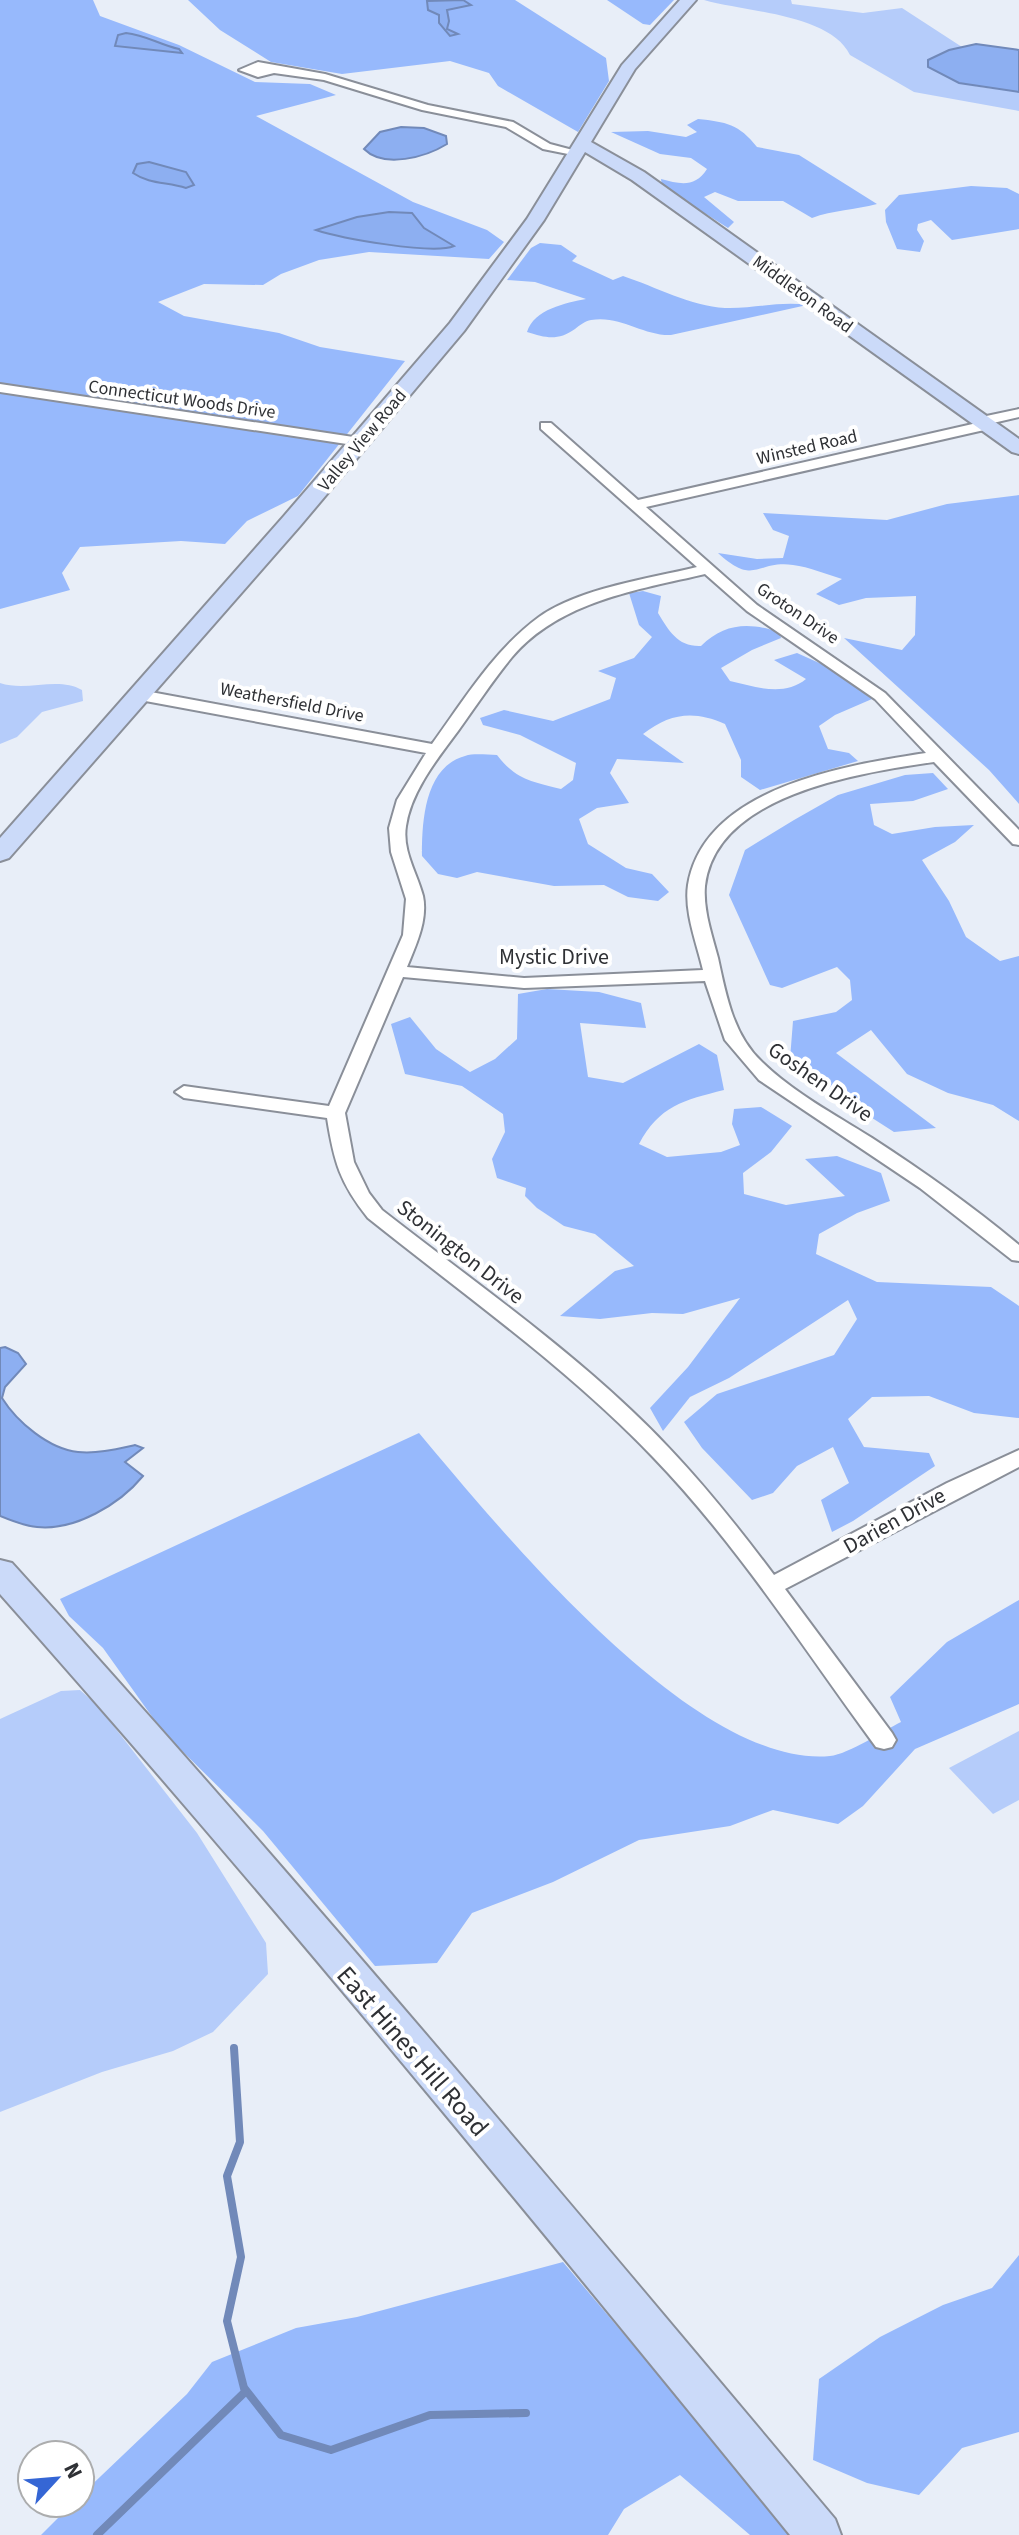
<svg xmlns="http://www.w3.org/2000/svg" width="1019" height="2535" font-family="'Source Sans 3',sans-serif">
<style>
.green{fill:#b5ccfa}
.forest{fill:#97b9fc}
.water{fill:#8daff1;stroke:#7189b9;stroke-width:2}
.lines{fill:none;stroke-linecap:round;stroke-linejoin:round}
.stream{stroke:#7189b9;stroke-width:8}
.street-casing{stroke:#8a8f99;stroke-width:4}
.secondary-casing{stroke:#8a8f99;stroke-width:4}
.street{fill:#fff;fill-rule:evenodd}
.secondary{fill:#cbdaf9;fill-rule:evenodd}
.labels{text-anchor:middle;stroke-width:8;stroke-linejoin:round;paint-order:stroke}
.far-street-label{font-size:18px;fill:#2f3135;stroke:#fff}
.street-label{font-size:22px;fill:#2f3135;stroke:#fff}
.near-street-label{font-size:26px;fill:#2f3135;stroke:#fff}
</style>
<rect width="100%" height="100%" fill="#e8eef8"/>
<g class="green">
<path d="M 704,0 L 791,0 L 792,4 L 863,13 L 902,8 L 962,47 L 929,60 C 945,88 989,87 1019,92 L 1019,111 L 914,92 L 850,55 C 830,14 746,12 704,0 Z"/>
<path d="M 0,683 C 27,692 58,676 82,690 L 83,701 L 42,712 L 17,737 L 0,744 Z"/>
<polygon points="80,1690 98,1706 197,1833 266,1943 268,1974 213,2032 173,2051 102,2072 0,2112 0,1719 61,1691"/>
<polygon points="1019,1731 1019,1800 993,1814 949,1768"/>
</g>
<g class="forest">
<polygon points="0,0 93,0 100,16 179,45 255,82 310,84 336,95 256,116 413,202 487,230 504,242 489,259 369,252 319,260 281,274 263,285 204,284 158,302 184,316 279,333 320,347 405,361 298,496 247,521 225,544 181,541 80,547 62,573 70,590 0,609"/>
<polygon points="188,0 515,0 606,58 609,81 578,132 498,86 489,73 450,61 342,74 271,62 220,30"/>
<polygon points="607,0 674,0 650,25 643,24"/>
<path d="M 698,119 C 726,122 739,124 757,147 L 799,155 L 877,204 C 855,210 833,210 812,218 L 783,201 L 738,201 L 715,192 L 704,197 L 734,222 L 728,228 L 662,186 L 661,179 C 680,184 695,188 707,169 L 691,158 L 660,154 L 611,132 L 648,131 L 686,137 L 697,132 L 687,125 Z"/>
<polygon points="971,186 1007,188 1019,194 1019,229 952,240 931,220 918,224 917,230 924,241 920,252 897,249 886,222 885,210 899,195"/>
<path d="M 540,243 L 561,245 L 577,256 L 572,261 L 613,280 L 623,276 C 656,287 691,306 725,308 C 753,309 780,301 807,305 L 671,335 C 643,336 621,315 591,320 C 585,321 580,325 575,329 C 558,341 546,338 527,332 C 534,309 566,303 586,299 L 535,282 L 507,280 L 531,248 Z"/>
<path d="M 1019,495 L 1019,804 L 989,770 L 844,638 L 902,650 L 915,635 L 916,596 L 866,598 L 839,605 L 816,594 L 842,579 C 826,574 809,567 793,565 C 756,560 755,587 718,553 L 757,559 L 783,558 L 789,536 L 773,530 L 763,513 L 887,520 L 947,504 Z"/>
<path d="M 643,591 L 661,596 L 658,613 C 669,631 678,647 701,646 C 724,623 749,622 779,632 L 781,638 L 752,650 L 721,668 L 730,681 C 756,687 784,697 806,679 L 774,660 L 797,653 L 826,666 L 872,699 L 835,715 L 819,726 L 828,749 L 849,753 L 858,761 L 760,790 L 741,777 L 741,760 L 725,724 C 694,710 670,713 643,734 L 684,763 L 617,759 L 610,773 L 629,803 L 597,808 L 579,819 L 588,844 L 626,868 L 652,874 L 669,892 L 658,901 L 628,897 L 604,885 L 554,886 L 477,872 L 457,878 L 438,874 L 422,856 C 422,823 424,767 465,756 C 474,753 487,755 497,755 C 515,779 532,782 561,789 L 573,780 L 576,763 L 520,735 L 483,725 L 480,718 L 504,710 L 553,721 L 610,699 L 616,678 L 598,671 L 634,658 L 652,637 L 639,625 L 629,593 Z"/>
<polygon points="933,773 948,789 913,801 870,804 874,825 892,834 935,827 974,825 955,842 922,860 949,901 966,937 1000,961 1019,956 1019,1121 993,1105 948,1093 907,1074 871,1030 836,1053 936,1128 894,1132 816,1082 790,1059 793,1021 836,1012 852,1000 850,980 837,967 782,988 770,985 729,895 745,850 794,820 838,795 905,775"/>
<path d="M 547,989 L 599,992 L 641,1003 L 646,1028 L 580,1023 L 588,1077 L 623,1083 L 699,1044 L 717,1055 L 724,1090 C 684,1100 659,1106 639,1144 L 667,1157 L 721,1152 L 740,1145 L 732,1124 L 734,1109 L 761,1107 L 792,1126 L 771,1152 L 743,1173 L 744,1194 L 786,1205 L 845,1196 L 805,1159 L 837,1156 L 881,1173 L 890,1201 L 857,1213 L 819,1234 L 816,1254 L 877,1282 L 991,1287 L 1019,1306 L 1019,1418 L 974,1413 L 929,1396 L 872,1397 L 848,1419 L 864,1447 L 929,1453 L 935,1466 L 853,1521 L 832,1532 L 821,1500 L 849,1483 L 833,1447 L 797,1466 L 773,1493 L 752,1500 L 702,1448 L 684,1422 L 717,1394 L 834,1355 L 857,1319 L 848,1300 L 729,1378 L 690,1397 L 663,1431 L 650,1408 L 688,1367 L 740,1298 L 683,1314 L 652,1313 L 600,1319 L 560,1316 L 615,1271 L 634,1266 L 595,1234 L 564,1226 L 537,1208 L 525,1196 L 526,1188 L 497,1178 L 492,1159 L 505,1132 L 503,1114 L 462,1086 L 405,1074 L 391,1024 L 410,1017 L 436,1049 L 470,1072 L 495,1059 L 517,1039 L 518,994 Z"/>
<path d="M 419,1433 C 500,1529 694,1769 830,1756 C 849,1754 883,1731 901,1722 L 890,1697 L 947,1642 L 1019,1600 L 1019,1704 L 915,1749 L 863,1806 L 838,1824 L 773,1810 L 730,1826 L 639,1840 L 553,1882 L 472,1913 L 437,1963 L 375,1966 L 263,1831 L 163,1732 L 103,1648 L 69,1616 L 60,1599 Z"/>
<polygon points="1019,2255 1019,2432 962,2448 919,2495 867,2483 813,2460 819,2379 880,2337 943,2305 992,2288"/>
<polygon points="563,2262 793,2535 750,2535 680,2475 624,2509 608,2535 41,2535 73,2503 80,2503 80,2496 187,2394 212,2362 296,2328 357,2317"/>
</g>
<g class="water">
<polygon points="463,0 471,5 447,10 449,21 447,29 458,34 450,36 439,23 439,15 428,10 427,1"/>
<path d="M 126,33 C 146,35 160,45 179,49 L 182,53 L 115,46 L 118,35 Z"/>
<polygon points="976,44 1019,50 1019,92 959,83 928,67 928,60 949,50"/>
<path d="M 401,127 L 424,128 L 446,136 L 447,144 C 426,157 384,169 364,149 L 380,132 Z"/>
<path d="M 149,162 L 186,172 L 194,185 L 186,188 C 167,182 149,184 133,173 L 137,164 Z"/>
<path d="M 389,212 L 412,213 L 424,228 L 454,246 C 433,255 340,238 316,230 L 357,217 Z"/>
<path d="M 5,1347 L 18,1353 L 26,1364 L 5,1387 L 2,1398 C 17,1422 49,1449 78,1452 C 97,1454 117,1449 135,1445 L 143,1448 L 125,1462 L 143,1476 C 120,1504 75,1531 37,1527 C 24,1526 12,1521 0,1516 L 0,1348 Z"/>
</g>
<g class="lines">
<g class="stream">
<polyline points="245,2389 281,2435 331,2450 430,2415 526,2413"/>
<polyline points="97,2535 245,2392 227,2321 241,2257 227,2176 240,2142 234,2048"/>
</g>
<defs>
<g id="street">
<polygon points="258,62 325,74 428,105 513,122 550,144 584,153 578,156 543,149 506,127 422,110 324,80 274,73 258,77 239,70"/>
<polygon points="0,384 360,438 367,442 360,446 0,392"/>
<path d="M 1019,409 L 1019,417 L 993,423 L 993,428 L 646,507 L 757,605 L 885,693 L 1019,830 L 1019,845 L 1013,844 L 934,762 C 861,773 716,793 705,886 C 703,910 712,935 718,958 C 726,995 733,1035 762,1062 C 794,1093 834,1114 872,1138 C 923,1171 972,1206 1019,1245 L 1019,1261 L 1012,1260 L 920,1188 L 759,1080 L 725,1040 L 705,981 L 524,988 L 403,977 L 345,1113 L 354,1162 L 369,1193 L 382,1210 C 479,1286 584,1358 669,1448 C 707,1488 741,1531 774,1575 L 947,1483 L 1019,1450 L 1019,1467 L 785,1589 L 892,1733 L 896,1740 L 892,1747 L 884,1749 L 876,1747 C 804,1649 737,1544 653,1457 C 568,1368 464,1295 368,1218 C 340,1183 334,1162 327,1118 L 184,1098 L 175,1092 L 184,1086 L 329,1106 L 403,935 L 406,899 L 391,852 L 389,828 L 397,800 L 426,753 L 140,700 L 132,695 L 140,690 L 432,744 C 464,700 494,650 539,617 C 580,588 648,579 697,567 L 541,429 L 541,423 L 551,423 L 638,500 L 977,423 L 977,418 ZM 705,574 L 747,611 L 875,699 L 926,753 C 847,765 704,787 688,885 C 684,912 697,944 703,970 L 524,978 L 407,967 C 416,945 428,920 423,896 C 417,873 402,851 406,826 C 411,791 438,758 458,731 C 476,706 493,680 512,657 C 560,601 637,590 705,574 Z"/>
</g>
<g id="secondary">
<polygon points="680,0 696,0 635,69 591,142 644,172 1019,439 1019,454 1012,452 632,180 585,152 544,220 464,331 300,526 9,858 0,861 0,838 284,516 450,323 527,219 622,65"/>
<path d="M 0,1560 L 12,1563 C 295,1875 565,2197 835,2519 L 841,2535 L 790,2535 C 532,2218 272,1900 0,1594 Z"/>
</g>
</defs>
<use href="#street" class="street-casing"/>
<use href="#secondary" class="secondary-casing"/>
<use href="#street" class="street"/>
<use href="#secondary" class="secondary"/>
</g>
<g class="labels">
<g class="far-street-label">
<text transform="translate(803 294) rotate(36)" y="6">Middleton Road</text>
<text transform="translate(182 399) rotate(8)" y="6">Connecticut Woods Drive</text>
<text transform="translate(362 440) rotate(-50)" y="6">Valley View Road</text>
<text transform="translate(807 447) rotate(-13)" y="6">Winsted Road</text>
<text transform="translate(798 613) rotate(34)" y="6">Groton Drive</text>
<text transform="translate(292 702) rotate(11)" y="6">Weathersfield Drive</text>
</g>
<g class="street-label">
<text x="554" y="964">Mystic Drive</text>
<text transform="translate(821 1081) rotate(35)" y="8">Goshen Drive</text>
<text transform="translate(461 1251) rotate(38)" y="8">Stonington Drive</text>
<text transform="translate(894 1520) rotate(-29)" y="8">Darien Drive</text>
</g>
<g class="near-street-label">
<text transform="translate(413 2051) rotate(49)" y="9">East Hines Hill Road</text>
</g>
</g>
<g transform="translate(56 2479) rotate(64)"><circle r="38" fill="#ffffff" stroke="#acadae" stroke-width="2"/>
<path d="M0-6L14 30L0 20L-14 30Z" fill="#3566d5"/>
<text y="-12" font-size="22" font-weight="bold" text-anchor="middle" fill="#2f3135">N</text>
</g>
</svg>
